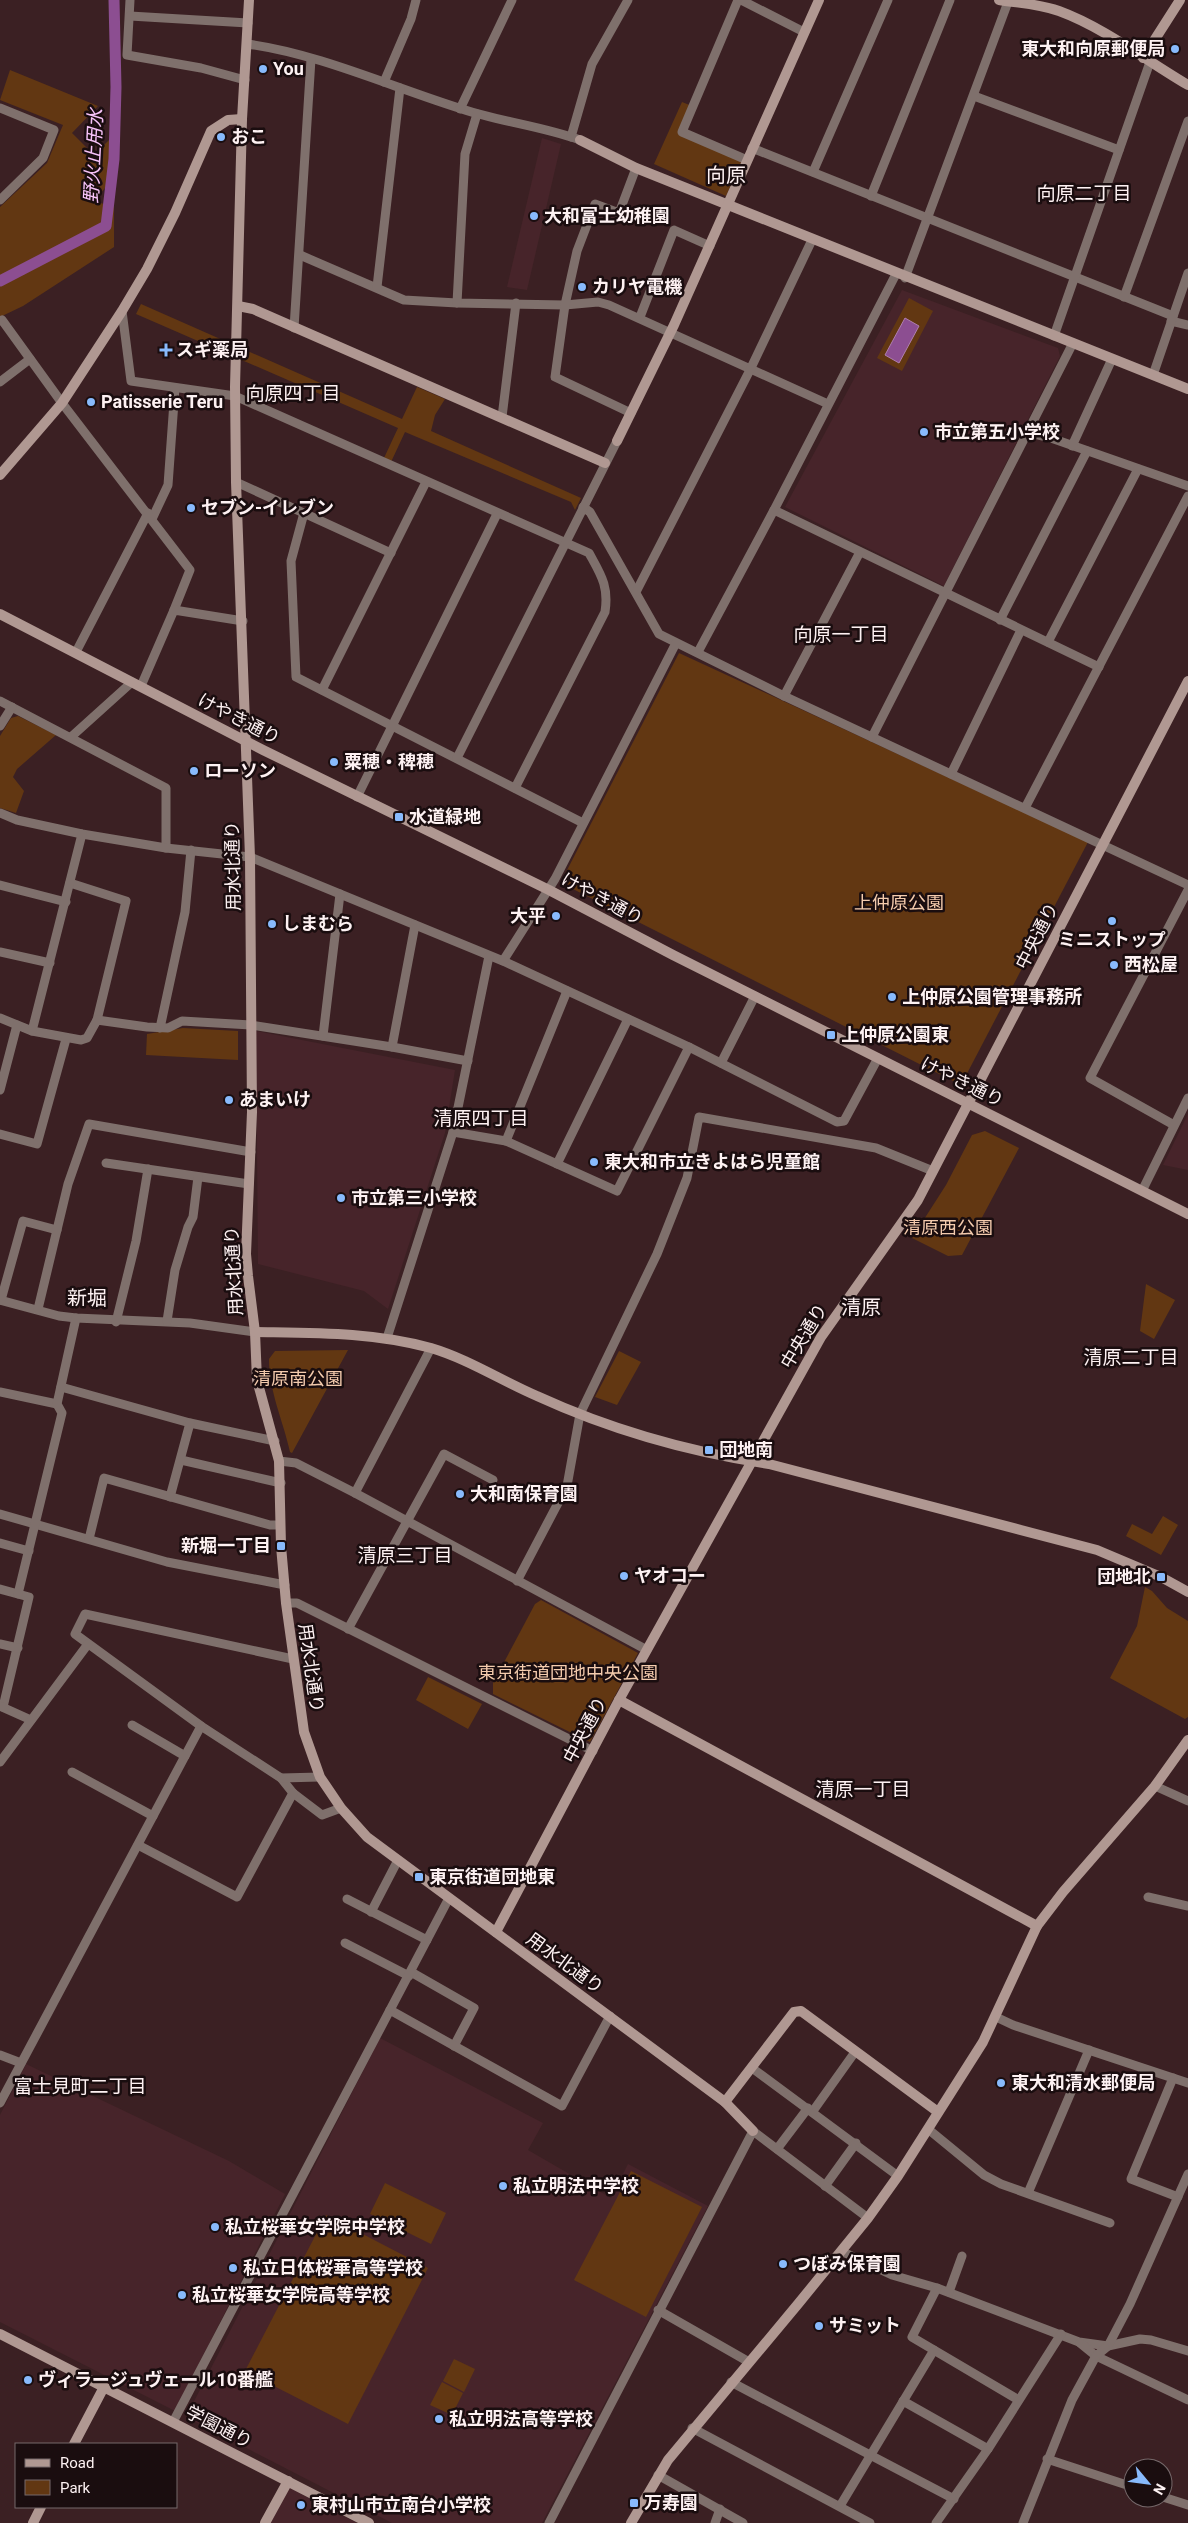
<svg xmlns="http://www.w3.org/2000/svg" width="1188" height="2523" font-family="Roboto,'Noto Sans JP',sans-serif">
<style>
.built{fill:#47242a}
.green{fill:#623712}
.water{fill:#8c4e91;stroke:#ae7fae}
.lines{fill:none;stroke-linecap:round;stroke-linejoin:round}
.canal{stroke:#8c4e91;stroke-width:11}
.street{stroke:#7f706c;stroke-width:9}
.secondary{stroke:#b09892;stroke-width:10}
.poi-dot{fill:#88bafc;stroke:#1a0d0f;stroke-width:2}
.labels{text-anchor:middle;stroke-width:5;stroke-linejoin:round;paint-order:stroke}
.poi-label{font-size:18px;font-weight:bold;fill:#fdf1f2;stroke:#1a0d0f;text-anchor:start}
.street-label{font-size:18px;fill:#fdf1f2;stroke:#1a0d0f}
.park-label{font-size:18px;fill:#f4cbad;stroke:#1a0d0f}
.water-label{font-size:19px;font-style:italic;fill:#f7c3f9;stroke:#1a0d0f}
.neighbourhood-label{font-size:19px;fill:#fdf1f2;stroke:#1a0d0f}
.quarter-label{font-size:20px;fill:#fdf1f2;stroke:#1a0d0f}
</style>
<rect width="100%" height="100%" fill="#3b2023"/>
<g class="built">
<polygon points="542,138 561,144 527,290 507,287"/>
<polygon points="902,290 1058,348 1060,356 944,586 785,507"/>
<polygon points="256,1031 455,1070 445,1133 388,1309 364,1291 258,1264"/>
<polygon points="1188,1114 1188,1170 1163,1165"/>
<polygon points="380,2038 543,2123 528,2150 611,2198 628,2164 708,2206 542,2523 392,2523 186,2417"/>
<polygon points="26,2064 229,2161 285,2194 175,2411 0,2322 0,2115"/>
<polygon points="288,2487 357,2523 270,2523"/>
</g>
<g class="green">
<polygon points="10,70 98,106 72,133 94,155 112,137 110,182 95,200 100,203 114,206 114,247 23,306 0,317 0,207 47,163 63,125 0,100"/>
<polygon points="682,102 692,106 681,133 742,160 726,196 654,164"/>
<polygon points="909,298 933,311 902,371 877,358"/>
<polygon points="141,304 402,419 417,387 445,399 435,415 431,431 581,498 575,510 571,502 405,432 391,462 384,458 398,428 136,314"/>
<polygon points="679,653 1088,842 961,1085 569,887 564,876"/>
<polygon points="18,716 56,735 17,769 13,777 24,791 16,813 0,808 0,736 11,718"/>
<polygon points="183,1028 238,1031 238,1060 146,1055 147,1034"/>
<polygon points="985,1131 1019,1148 962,1255 948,1256 912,1238 946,1185 972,1135"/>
<polygon points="1146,1284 1175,1300 1154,1339 1140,1331"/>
<path d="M 348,1350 L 292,1453 L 290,1452 C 283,1420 269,1392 269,1359 L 275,1351 Z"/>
<polygon points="619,1351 641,1362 617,1405 595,1397"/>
<polygon points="1163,1516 1178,1525 1161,1555 1126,1536 1132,1524 1152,1534"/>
<polygon points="1145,1587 1152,1591 1167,1608 1188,1621 1188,1717 1185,1719 1110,1678 1137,1626"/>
<polygon points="541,1600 638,1653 590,1742 493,1694 493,1683 535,1604"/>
<polygon points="428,1677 482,1704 468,1729 416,1700"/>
<polygon points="631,2171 702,2207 646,2317 574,2280"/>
<polygon points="385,2183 446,2213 431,2244 370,2214"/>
<polygon points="326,2215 428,2268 348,2424 245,2371"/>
<polygon points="454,2359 475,2369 464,2392 443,2381"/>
<polygon points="442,2382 463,2393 452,2415 430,2405"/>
</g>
<polygon class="water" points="905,318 919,326 899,363 885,355"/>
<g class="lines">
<polyline class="canal" points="0,281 106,226 114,159 116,87 114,0"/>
<g class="street">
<polyline points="130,0 127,55 201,68 245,80"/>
<polyline points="738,0 682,132 747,160"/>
<polyline points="741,0 804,32"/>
<polyline points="130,16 248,23"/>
<path d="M 247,44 C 317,53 394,88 462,109 C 501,122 541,126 580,140"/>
<polyline points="384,82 411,19 416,0"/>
<polyline points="974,96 1119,150"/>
<polyline points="0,108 54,130 43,158 0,200"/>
<polyline points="460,109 512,0"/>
<polyline points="571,137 592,64 628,0"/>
<polyline points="752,148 1173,316"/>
<polyline points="813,172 888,0"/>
<polyline points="871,196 950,0"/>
<polyline points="300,255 404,300 457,303 565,305 598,302 609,305 828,404"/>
<polyline points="905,278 1008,2"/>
<polyline points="377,287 400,88"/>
<polyline points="1124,297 1188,121"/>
<polyline points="457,303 465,154 477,114"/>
<path d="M 122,311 L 131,381 L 235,396 L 589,553 C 601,575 609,586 605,612 L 515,788"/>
<polyline points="640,317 674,230 710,246"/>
<polyline points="0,321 2,320 62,403 190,570 174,610"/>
<polyline points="1171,321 1188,325"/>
<polyline points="294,328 311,59"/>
<polyline points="1054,336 1150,62"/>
<polyline points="1153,375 1188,273"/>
<polyline points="0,382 30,359"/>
<polyline points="631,413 555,377 565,305 577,251 595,204 619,213 636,168"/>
<polyline points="502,417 516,303"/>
<polyline points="1026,432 1051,438 1188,486"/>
<polyline points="1072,446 1112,359"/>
<polyline points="236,482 391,553"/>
<polyline points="583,507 590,512 659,634 784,696 1188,885"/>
<polyline points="774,510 1099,667"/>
<polyline points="304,513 291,561 296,677 583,823"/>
<polyline points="152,519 168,485 175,388"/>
<polyline points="636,592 750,370 812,240"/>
<polyline points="1000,620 1087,451"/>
<polyline points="1048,642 1138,469"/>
<polyline points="76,652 148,513"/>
<polyline points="698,652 774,510 896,274"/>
<polyline points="141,686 174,610 243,621"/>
<polyline points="322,690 426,482"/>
<polyline points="784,696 860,552"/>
<polyline points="0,701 166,788 166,848"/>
<polyline points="0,726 12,707"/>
<polyline points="71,737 132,682"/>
<polyline points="872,737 1073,343"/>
<polyline points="457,758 617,441"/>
<polyline points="951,774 1021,630"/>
<polyline points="357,797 497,514"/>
<polyline points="1025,808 1188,496"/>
<polyline points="0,813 17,820 82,834 166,848 250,857 503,961 689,1047 837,1122 844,1121 878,1058"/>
<polyline points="70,883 126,901 97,1020"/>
<polyline points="0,885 66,902"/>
<polyline points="0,952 50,963"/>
<polyline points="503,961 555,879 676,643"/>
<polyline points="0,1018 32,1031 81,1040 87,1038 97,1020 147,1027 168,1028 182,1021 251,1025 392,1047 468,1061"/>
<polyline points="160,1028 185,912 191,850"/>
<polyline points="32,1031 82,834"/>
<polyline points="323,1036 340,894"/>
<polyline points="392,1047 415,925"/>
<polyline points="721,1063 755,996"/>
<polyline points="0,1090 17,1025"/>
<polyline points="1174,1125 1090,1078 1188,890"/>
<polyline points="453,1132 506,1141 617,1191 689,1047"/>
<polyline points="0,1134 37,1144 66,1039"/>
<polyline points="506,1141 567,991"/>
<polyline points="106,1163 249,1184"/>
<polyline points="557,1164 628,1019"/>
<polyline points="1142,1191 1188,1098"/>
<polyline points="0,1300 59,1316 76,1318 190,1323 255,1332"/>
<polyline points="1,1300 23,1221 57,1230"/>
<polyline points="38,1309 68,1184 89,1124 251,1152"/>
<polyline points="167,1321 175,1270 188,1227 193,1217 198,1177"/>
<polyline points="116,1322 136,1241 148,1169"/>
<polyline points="387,1338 453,1132 489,956"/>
<polyline points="61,1387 190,1423 275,1441"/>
<polyline points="0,1392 57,1404"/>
<polyline points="181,1460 281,1483"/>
<polyline points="279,1461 296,1463 355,1493 647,1650"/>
<polyline points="355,1493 431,1348"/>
<polyline points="170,1497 190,1423"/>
<polyline points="0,1514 167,1562 285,1585"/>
<polyline points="89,1539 104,1478 270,1525 280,1525"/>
<polyline points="0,1543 29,1551"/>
<polyline points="517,1581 567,1486 580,1414 657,1254 687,1178 699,1117 876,1148 933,1171"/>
<polyline points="0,1589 29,1597 3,1707"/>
<polyline points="18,1594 62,1413 57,1404 76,1318"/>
<polyline points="286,1603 297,1603 593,1751"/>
<polyline points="348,1629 444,1454 493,1480"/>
<polyline points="0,1644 18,1648"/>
<polyline points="293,1659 85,1614 75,1634 201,1726 281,1778 293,1793 322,1815 341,1808"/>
<polyline points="0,1706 31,1720"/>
<polyline points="132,1725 185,1756"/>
<polyline points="0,1762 88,1644"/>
<polyline points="72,1772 153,1816"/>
<polyline points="281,1778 320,1777"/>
<polyline points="1155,1786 1188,1801"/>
<polyline points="138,1845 237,1897 293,1793"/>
<polyline points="1148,1897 1188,1906"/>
<polyline points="347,1899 427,1940"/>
<polyline points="371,1912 398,1860"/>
<polyline points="345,1943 409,1976"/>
<polyline points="411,1972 474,2008 454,2046"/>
<polyline points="390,2010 562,2106 610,2016"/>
<polyline points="996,2017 1013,2025 1188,2083"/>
<polyline points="0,2055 21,2063"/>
<polyline points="752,2068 898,2176"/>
<polyline points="1173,2078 1131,2179 1178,2197"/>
<polyline points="0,2103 201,1726"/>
<polyline points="813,2111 855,2052"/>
<polyline points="928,2129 984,2175 1001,2184 1110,2223"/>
<polyline points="777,2149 808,2108"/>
<polyline points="825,2186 856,2143"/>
<polyline points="1028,2193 1089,2050"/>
<polyline points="841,2251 892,2275 937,2288 1079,2342 1108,2346 1140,2339 1151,2340 1188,2351"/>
<polyline points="937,2288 912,2337 1017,2399"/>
<polyline points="949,2292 962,2256"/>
<polyline points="658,2310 749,2362"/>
<polyline points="1080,2343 1096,2356 1188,2400"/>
<polyline points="731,2382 954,2499"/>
<polyline points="903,2401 988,2449"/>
<polyline points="173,2422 449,1898"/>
<polyline points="692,2428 870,2523"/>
<polyline points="1047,2459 1133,2487"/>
<polyline points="658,2475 743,2523"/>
<polyline points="1163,2497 1188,2505"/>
<polyline points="840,2506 934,2350"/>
<polyline points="549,2523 753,2131 868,2218"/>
<polyline points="715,2523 720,2509"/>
<polyline points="936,2523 988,2449 1061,2334"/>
<polyline points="1023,2523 1072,2400 1096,2356 1108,2346 1130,2304 1188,2174"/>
</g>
<g class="secondary">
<polyline points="249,0 242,119 235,387 236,482 250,857 252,1112 246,1254 248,1276 255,1332 257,1380 279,1461 281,1546 286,1603 304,1732 320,1777 341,1808 367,1837 725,2102 753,2131"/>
<path d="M 999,0 C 1019,3 1039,4 1059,11 C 1103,27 1147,61 1188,85"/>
<polyline points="1143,58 1180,0"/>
<polyline points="580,140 636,168 1188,389"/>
<polyline points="238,306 253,309 605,463"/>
<polyline points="617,441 674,325 819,0"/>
<polyline points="0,475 62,403 122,311 147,269 175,213 211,131 228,120 242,119"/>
<polyline points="0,614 263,750 549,890 673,955 1188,1214"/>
<path d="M 255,1332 C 315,1333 372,1332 431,1348 C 468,1359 502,1381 537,1396 C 609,1429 690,1452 769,1464 L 1097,1550 L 1161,1577 L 1188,1592"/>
<polyline points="619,1700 1037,1926"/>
<polyline points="496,1932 619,1700 821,1337 918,1200 1188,681"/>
<polyline points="725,2102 794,2012 801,2011 938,2112"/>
<polyline points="0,2334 369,2523"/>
<polyline points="74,2444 104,2387"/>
<polyline points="33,2523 41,2507"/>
<polyline points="265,2523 288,2481"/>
<polyline points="631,2523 668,2460 798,2304 868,2218 898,2176 983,2042 1037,1926 1063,1892 1155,1786 1188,1740"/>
</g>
</g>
<g class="poi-dot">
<circle cx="1175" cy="49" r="5"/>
<circle cx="263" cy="69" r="5"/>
<circle cx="221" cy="137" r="5"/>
<circle cx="534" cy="216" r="5"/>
<circle cx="582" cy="287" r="5"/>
<path d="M163.5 342.5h5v5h5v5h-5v5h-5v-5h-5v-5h5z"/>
<circle cx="91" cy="402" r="5"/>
<circle cx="924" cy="432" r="5"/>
<circle cx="191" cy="508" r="5"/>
<circle cx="334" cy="762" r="5"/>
<circle cx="194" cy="771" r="5"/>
<rect x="394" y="812" width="10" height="10" rx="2.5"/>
<circle cx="556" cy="916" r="5"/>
<circle cx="1112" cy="921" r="5"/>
<circle cx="272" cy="924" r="5"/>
<circle cx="1114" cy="965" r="5"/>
<circle cx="892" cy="997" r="5"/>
<rect x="826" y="1030" width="10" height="10" rx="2.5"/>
<circle cx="229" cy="1100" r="5"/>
<circle cx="594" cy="1162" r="5"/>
<circle cx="341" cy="1198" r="5"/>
<rect x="704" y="1445" width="10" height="10" rx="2.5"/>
<circle cx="460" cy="1494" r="5"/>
<rect x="276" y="1541" width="10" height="10" rx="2.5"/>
<circle cx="624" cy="1576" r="5"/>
<rect x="1156" y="1572" width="10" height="10" rx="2.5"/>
<rect x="414" y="1872" width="10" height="10" rx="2.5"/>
<circle cx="1001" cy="2083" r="5"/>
<circle cx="503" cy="2186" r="5"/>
<circle cx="215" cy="2227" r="5"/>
<circle cx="783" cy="2264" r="5"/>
<circle cx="233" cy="2268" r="5"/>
<circle cx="182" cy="2295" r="5"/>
<circle cx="819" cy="2326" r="5"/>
<circle cx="28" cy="2380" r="5"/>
<circle cx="439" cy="2419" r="5"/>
<rect x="629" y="2498" width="10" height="10" rx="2.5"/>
<circle cx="301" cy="2505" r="5"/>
</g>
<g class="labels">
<g class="poi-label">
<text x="1165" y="55" text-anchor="end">東大和向原郵便局</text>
<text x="273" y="75">You</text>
<text x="231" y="143">おこ</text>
<text x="544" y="222">大和富士幼稚園</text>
<text x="592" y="293">カリヤ電機</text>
<text x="176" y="356">スギ薬局</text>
<text x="101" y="408">Patisserie Teru</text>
<text x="934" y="438">市立第五小学校</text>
<text x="201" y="514">セブン-イレブン</text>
<text x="344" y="768">粟穂・稗穂</text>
<text x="204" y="777">ローソン</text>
<text x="409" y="823">水道緑地</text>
<text x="546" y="922" text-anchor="end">大平</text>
<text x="282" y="930">しまむら</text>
<text x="1112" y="946" text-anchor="middle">ミニストップ</text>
<text x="1124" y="971">西松屋</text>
<text x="902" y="1003">上仲原公園管理事務所</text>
<text x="841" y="1041">上仲原公園東</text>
<text x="239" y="1106">あまいけ</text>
<text x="604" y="1168">東大和市立きよはら児童館</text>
<text x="351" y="1204">市立第三小学校</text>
<text x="719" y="1456">団地南</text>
<text x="470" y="1500">大和南保育園</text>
<text x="271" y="1552" text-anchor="end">新堀一丁目</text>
<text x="634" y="1582">ヤオコー</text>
<text x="1151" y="1583" text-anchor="end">団地北</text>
<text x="429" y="1883">東京街道団地東</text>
<text x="1011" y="2089">東大和清水郵便局</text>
<text x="513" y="2192">私立明法中学校</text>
<text x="225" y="2233">私立桜華女学院中学校</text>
<text x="793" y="2270">つぼみ保育園</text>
<text x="243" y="2274">私立日体桜華高等学校</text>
<text x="192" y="2301">私立桜華女学院高等学校</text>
<text x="829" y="2332">サミット</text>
<text x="38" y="2386">ヴィラージュヴェール10番艦</text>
<text x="449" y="2425">私立明法高等学校</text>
<text x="644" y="2509">万寿園</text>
<text x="311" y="2511">東村山市立南台小学校</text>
</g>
<g class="street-label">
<text transform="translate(239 719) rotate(27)" y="6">けやき通り</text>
<text transform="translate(233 866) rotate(-91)" y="6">用水北通り</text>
<text transform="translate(602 899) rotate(28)" y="6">けやき通り</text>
<text transform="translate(1037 936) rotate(-63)" y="6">中央通り</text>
<text transform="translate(962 1082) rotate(26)" y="6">けやき通り</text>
<text transform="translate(234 1271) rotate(-93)" y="6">用水北通り</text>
<text transform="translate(804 1336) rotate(-59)" y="6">中央通り</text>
<text transform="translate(311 1668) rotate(82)" y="6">用水北通り</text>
<text transform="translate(585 1730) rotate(-62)" y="6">中央通り</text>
<text transform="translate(565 1963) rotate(36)" y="6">用水北通り</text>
<text transform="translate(219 2427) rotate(27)" y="6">学園通り</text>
</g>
<g class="park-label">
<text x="899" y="909">上仲原公園</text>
<text x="948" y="1234">清原西公園</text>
<text x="298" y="1385">清原南公園</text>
<text x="568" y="1679">東京街道団地中央公園</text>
</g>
<g class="water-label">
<text transform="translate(93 156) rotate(-87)" y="7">野火止用水</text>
</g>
<g class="neighbourhood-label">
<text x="1084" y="200">向原二丁目</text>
<text x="293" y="400">向原四丁目</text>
<text x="841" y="641">向原一丁目</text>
<text x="481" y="1125">清原四丁目</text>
<text x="1131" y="1364">清原二丁目</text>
<text x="405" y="1562">清原三丁目</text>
<text x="863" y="1796">清原一丁目</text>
<text x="80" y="2093">富士見町二丁目</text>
</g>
<g class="quarter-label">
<text x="726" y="182">向原</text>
<text x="87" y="1305">新堀</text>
<text x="861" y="1314">清原</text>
</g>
</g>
<rect x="15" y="2443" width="162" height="65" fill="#1a0d0f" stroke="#75686a"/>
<rect x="25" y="2459" width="25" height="8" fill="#b09892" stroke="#75686a"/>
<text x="60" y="2468" font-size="15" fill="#fdf1f2">Road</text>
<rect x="25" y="2480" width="25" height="15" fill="#623712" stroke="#75686a"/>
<text x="60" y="2493" font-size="15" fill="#fdf1f2">Park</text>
<g transform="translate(1148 2483) rotate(119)"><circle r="24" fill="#1a0d0f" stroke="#75686a"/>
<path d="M0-4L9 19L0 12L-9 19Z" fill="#88bafc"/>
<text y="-8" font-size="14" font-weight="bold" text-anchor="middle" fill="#fdf1f2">N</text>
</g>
</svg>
